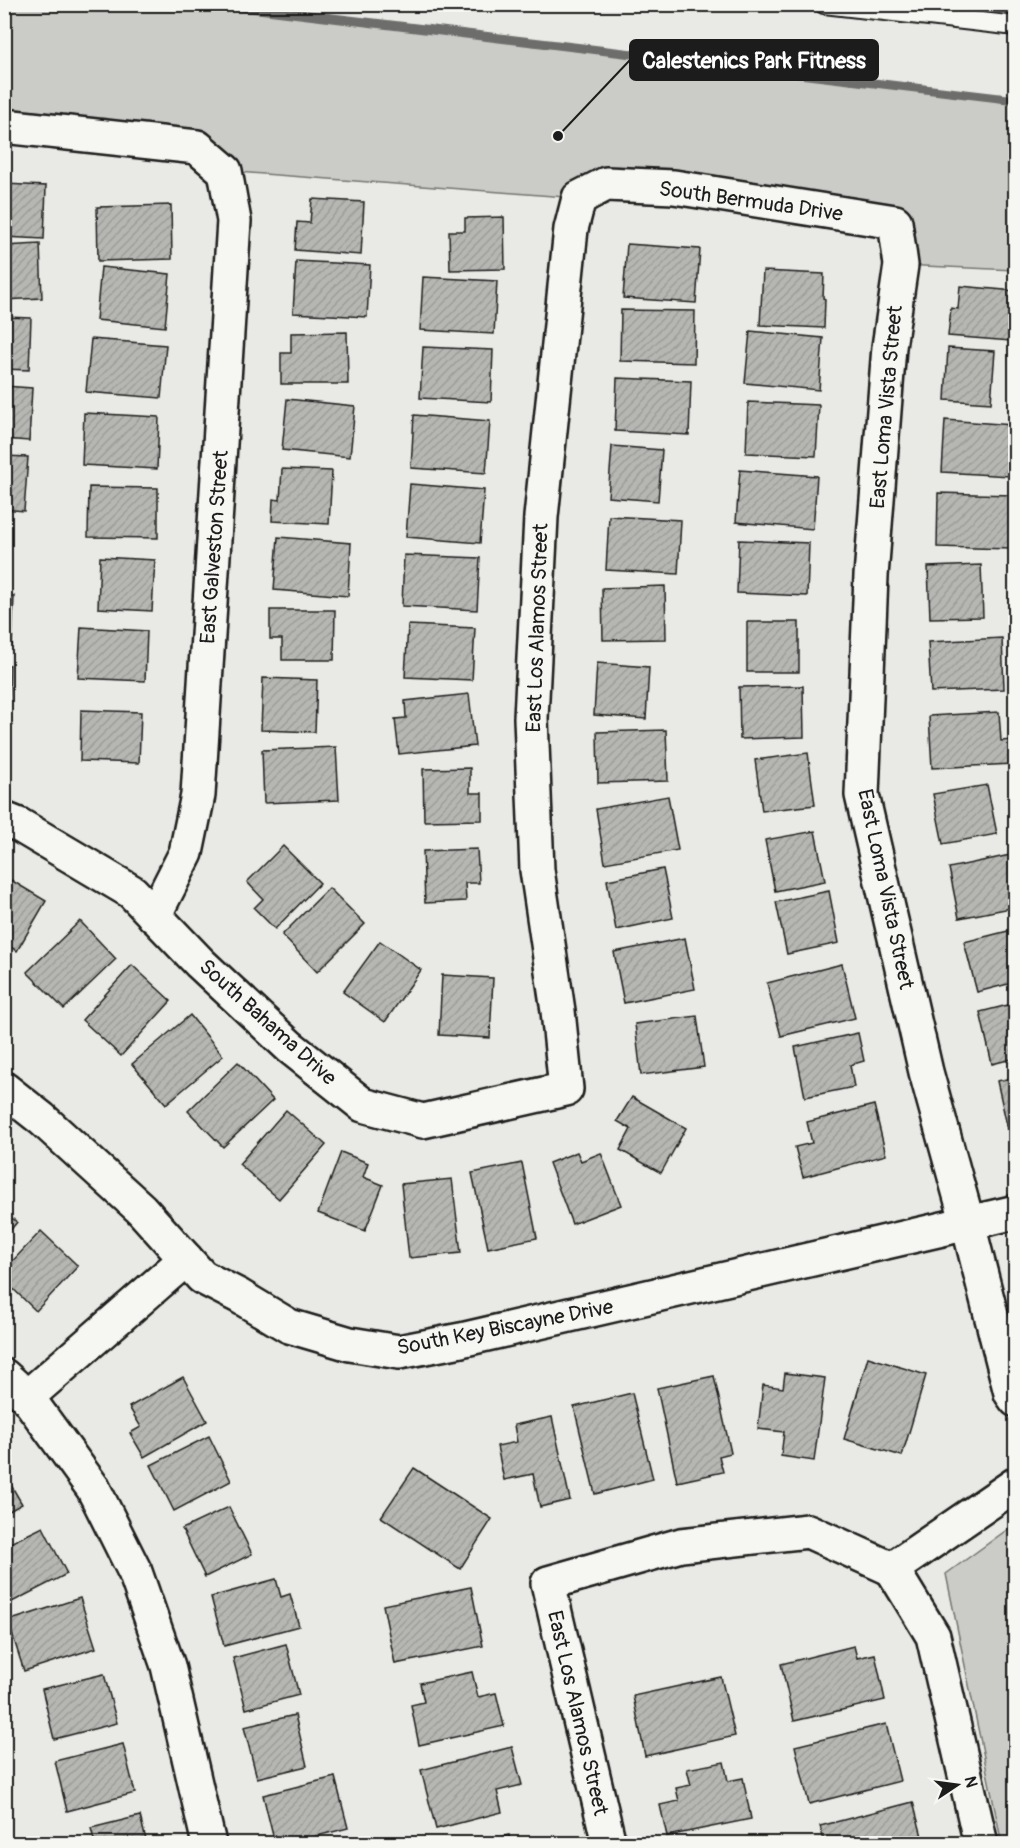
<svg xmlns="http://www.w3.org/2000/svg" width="1020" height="1848" font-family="Pangolin,sans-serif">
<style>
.green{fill:#cbcbc7;stroke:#747472;stroke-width:1.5}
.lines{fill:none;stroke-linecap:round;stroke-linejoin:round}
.stream{stroke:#6d6d6c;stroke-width:9}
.building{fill:url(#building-hatch);stroke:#1c1c1c;stroke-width:1.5}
.lane-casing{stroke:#1c1c1c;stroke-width:22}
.street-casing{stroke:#1c1c1c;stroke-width:38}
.secondary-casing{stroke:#1c1c1c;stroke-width:38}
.lane{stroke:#f6f6f2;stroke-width:18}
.street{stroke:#f6f6f2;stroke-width:33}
.secondary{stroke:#f6f6f2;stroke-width:33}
.labels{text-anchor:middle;stroke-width:4.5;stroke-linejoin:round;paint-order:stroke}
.street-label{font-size:21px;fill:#1c1c1c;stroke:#f6f6f2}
.leader{fill:none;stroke:#1c1c1c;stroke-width:2}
.callout-dot{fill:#1c1c1c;stroke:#f6f6f2;stroke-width:2}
.callout{fill:#1c1c1c;stroke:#1c1c1c;stroke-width:2}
.callout-label{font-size:22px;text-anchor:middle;font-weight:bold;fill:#fff}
</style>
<defs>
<pattern id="building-hatch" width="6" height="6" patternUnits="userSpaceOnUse" patternTransform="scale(1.5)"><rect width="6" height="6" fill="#b6b6b3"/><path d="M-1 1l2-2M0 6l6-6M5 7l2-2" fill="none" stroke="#9c9c99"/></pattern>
</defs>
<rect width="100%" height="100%" fill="#e9e9e5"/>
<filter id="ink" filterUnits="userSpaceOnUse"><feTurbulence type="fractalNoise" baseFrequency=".0167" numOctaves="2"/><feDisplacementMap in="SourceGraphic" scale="12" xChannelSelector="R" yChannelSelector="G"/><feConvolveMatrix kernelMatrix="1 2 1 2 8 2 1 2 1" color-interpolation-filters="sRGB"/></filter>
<g filter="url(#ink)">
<g class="green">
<polygon points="5,4 243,5 1015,101 1015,270 901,265 895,222 674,187 579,198 225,171 197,147 5,126"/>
<polygon points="1015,1524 1016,1843 1002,1844 946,1574"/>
</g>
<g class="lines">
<polyline class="stream" points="216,4 1016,100"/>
</g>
<g class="building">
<polygon points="4,184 46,186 44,239 4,237"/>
<polygon points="312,199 364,202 361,255 295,250 297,222 310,223"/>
<polygon points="171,205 172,259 98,261 97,207"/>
<polygon points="504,217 505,269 450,270 449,231 465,231 465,218"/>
<polygon points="40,244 42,298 4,300 4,246"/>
<polygon points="627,244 700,249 696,303 623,298"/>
<polygon points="296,261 370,265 367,317 293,313"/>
<polygon points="101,267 170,274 165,327 96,320"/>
<polygon points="763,271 824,274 823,298 825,299 824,328 760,325"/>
<polygon points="423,277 497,281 494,334 420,330"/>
<polygon points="960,286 1015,291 1011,341 948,336 951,308 958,309"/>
<polygon points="621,310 695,311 694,363 620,361"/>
<polygon points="4,317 31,318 29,370 4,369"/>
<polygon points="750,331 823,338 819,390 745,383"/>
<polygon points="347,332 348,384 281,384 281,353 291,353 291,333"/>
<polygon points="91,339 166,345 161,398 86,392"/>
<polygon points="423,347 493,350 491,402 420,398"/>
<polygon points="948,348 995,351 991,403 945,400"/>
<polygon points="617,378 691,381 689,435 615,431"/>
<polygon points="4,386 32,388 29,441 4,439"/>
<polygon points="287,399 355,406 350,457 282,450"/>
<polygon points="748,402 819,405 816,456 746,453"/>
<polygon points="84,413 159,417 157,469 82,465"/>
<polygon points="414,415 490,421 486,473 411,468"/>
<polygon points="945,420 1013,425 1010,476 942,472"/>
<polygon points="612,446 662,450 658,501 608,497"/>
<polygon points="4,456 28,457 24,511 4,509"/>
<polygon points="282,469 332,471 329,524 272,521 273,499 280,500"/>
<polygon points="740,470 817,476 813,529 736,522"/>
<polygon points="410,484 484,490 480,543 406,537"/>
<polygon points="89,487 158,488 158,538 88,537"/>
<polygon points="938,493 1012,495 1011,549 937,547"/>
<polygon points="609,516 681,520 678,574 606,570"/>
<polygon points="278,537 351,543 348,596 274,590"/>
<polygon points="739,540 809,543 807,596 737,593"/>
<polygon points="404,555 480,558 477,610 402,606"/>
<polygon points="100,557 155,560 152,611 98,608"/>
<polygon points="981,565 983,617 930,618 928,567"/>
<polygon points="665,586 666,639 603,640 602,588"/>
<polygon points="4,595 14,596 12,646 4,646"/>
<polygon points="270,610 335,610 334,660 282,660 282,639 270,639"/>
<rect x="747" y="622" width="52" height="50"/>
<polygon points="408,625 475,628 472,680 405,677"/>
<polygon points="81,627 147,631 145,681 78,678"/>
<polygon points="1002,638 1004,689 931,692 928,642"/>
<polygon points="597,663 649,667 646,719 594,715"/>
<polygon points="4,664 10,665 9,715 4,715"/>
<polygon points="263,678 317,680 315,732 261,730"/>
<polygon points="803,686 804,737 740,739 739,687"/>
<polygon points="469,694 475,746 399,754 395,719 406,718 405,701"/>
<polygon points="81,710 141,712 139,763 80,761"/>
<polygon points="999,712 1001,741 1012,740 1013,764 932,768 929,716"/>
<polygon points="666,730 668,781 598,783 597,732"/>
<polygon points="336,747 339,800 264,803 262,750"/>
<polygon points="808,753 815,805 762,811 755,760"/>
<polygon points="470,768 470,793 482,793 482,820 424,821 423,769"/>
<polygon points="987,785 997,834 943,844 933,794"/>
<polygon points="668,796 678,850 605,863 596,809"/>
<polygon points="815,831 825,881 775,891 765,840"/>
<polygon points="283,846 320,883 275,929 254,908 263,899 247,882"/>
<polygon points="477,849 479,883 465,883 466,901 425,903 423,851"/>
<polygon points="1015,854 1016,907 959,918 949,868"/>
<polygon points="663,869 673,918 616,930 607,880"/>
<polygon points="4,876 46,901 17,951 4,943"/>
<polygon points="329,888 365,924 317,972 282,935"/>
<polygon points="829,891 839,943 787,954 776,902"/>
<polygon points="80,921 116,959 64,1009 27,972"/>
<polygon points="1016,929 1016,982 977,992 964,942"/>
<polygon points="685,938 695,989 624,1003 614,952"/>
<polygon points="380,941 421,970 385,1022 343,992"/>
<polygon points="842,964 855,1018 781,1036 767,983"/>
<polygon points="132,965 171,1001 121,1056 82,1020"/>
<polygon points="442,975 493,978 490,1038 439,1035"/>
<polygon points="1016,1003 1016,1058 992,1064 980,1012"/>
<polygon points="190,1015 223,1056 166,1104 132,1064"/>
<polygon points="697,1016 704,1067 641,1075 635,1024"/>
<polygon points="858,1033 864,1061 850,1065 854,1087 805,1097 795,1047"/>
<polygon points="238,1062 273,1100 223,1147 188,1111"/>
<polygon points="1016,1077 1016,1129 1008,1130 997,1081"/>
<polygon points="632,1097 686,1128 661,1173 620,1150 631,1129 617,1121"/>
<polygon points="874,1105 886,1155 803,1177 795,1147 812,1143 807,1122"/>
<polygon points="286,1110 326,1145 279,1199 239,1164"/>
<polygon points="341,1152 368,1163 363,1177 383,1185 365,1231 318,1213"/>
<polygon points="577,1152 581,1161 601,1153 621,1205 572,1224 549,1163"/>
<polygon points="522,1163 537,1238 488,1248 472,1173"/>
<polygon points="452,1179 461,1253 409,1258 401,1184"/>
<polygon points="4,1212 17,1222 4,1238"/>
<polygon points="41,1231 78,1266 36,1311 4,1280 4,1270"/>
<polygon points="868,1357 926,1375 902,1456 844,1439"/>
<polygon points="785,1373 825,1378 814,1461 781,1456 784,1432 758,1429 763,1385 783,1388"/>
<polygon points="714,1376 731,1453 719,1456 723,1472 677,1482 657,1388"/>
<polygon points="183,1377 207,1421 144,1457 130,1433 141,1427 129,1407"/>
<polygon points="632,1393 653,1479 595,1494 574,1407"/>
<polygon points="552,1417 570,1500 540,1507 533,1474 504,1480 497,1446 517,1442 514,1425"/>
<polygon points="209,1436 231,1481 174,1511 151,1465"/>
<polygon points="414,1468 492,1519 460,1569 381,1517"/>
<polygon points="4,1473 22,1504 4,1514"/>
<polygon points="229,1507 252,1554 205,1577 182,1529"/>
<polygon points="43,1527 67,1574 4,1606 4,1546"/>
<polygon points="276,1579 281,1597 290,1594 299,1626 224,1646 211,1597"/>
<polygon points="471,1587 483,1646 395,1664 383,1605"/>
<polygon points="80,1598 96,1648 24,1671 8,1621"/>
<polygon points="286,1644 299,1695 246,1709 233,1658"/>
<polygon points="854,1646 857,1658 875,1654 885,1700 794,1721 781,1664"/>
<polygon points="472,1672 478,1697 496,1693 504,1726 419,1745 411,1705 424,1702 420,1683"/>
<polygon points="104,1674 117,1723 54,1739 42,1689"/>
<polygon points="721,1677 735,1736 645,1756 633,1696"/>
<polygon points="295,1715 307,1766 257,1778 244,1727"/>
<polygon points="886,1724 900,1781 809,1804 795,1746"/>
<polygon points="123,1744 135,1793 67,1811 55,1761"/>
<polygon points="512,1747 522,1785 497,1791 502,1812 436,1829 421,1770"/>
<polygon points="724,1762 728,1781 743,1778 751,1819 667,1836 660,1805 679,1801 676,1788 691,1785 687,1769"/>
<polygon points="335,1777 348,1828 286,1844 275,1844 263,1795"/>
<polygon points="913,1802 924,1844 825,1844 820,1826"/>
<polygon points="140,1816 147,1844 95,1844 91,1828"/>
<polygon points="509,1835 510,1844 472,1844"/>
</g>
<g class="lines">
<defs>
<polyline id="lane" points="824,4 1016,26"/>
<g id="street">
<polyline points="4,126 197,147 225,171 234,221 198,795 186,853 154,916"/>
<polyline points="4,819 19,825 132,892 200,963 290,1047 363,1105 423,1121 566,1089 558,1011 537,870 531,718 541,517 571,229 579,198 606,184 674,187 895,222 901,265 889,347 871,576 862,795 926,1072 968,1224 1011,1393 1016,1400"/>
<polyline points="4,1376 27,1397 93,1488 135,1572 168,1666 209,1844"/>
<polyline points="27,1397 186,1259"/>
<polyline points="892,1569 933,1636 981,1844"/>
<polyline points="892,1569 1016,1484"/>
<polyline points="609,1844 548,1583 681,1545 808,1531 892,1569"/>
</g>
<polyline id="secondary" points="4,1089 42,1119 141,1209 202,1277 239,1296 289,1326 350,1344 399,1352 461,1340 1016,1212"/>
</defs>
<use href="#lane" class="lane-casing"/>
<use href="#street" class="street-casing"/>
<use href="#secondary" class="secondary-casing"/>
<use href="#lane" class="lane"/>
<use href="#street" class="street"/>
<use href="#secondary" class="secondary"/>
</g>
</g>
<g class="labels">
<g class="street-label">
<text transform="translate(751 201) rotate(8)" y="7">South Bermuda Drive</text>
<text transform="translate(886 407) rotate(-85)" y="7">East Loma Vista Street</text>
<text transform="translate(214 547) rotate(-86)" y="7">East Galveston Street</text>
<text transform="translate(537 628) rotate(-88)" y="7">East Los Alamos Street</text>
<text transform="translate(886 889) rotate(78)" y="7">East Loma Vista Street</text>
<text transform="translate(268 1022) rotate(42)" y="7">South Bahama Drive</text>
<text transform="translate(505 1327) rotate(-11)" y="7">South Key Biscayne Drive</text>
<text transform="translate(578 1713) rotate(77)" y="7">East Los Alamos Street</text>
</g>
</g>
<path class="leader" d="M558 136L630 60"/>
<circle class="callout-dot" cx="558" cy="136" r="6"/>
<rect class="callout" x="630" y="40" width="248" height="40" rx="6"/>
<g class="callout-label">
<text x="754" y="68">Calestenics Park Fitness</text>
</g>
<rect width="1020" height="1848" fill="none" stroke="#f6f6f2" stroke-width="24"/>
<rect x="12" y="12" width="996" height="1824" fill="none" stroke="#1c1c1c" stroke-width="2" filter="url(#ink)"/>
<g transform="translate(957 1785) rotate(77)" stroke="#f6f6f2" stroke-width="4.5" paint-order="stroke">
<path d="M0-4.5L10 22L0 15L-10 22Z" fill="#1c1c1c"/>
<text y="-9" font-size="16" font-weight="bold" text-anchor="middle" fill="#1c1c1c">N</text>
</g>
</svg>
